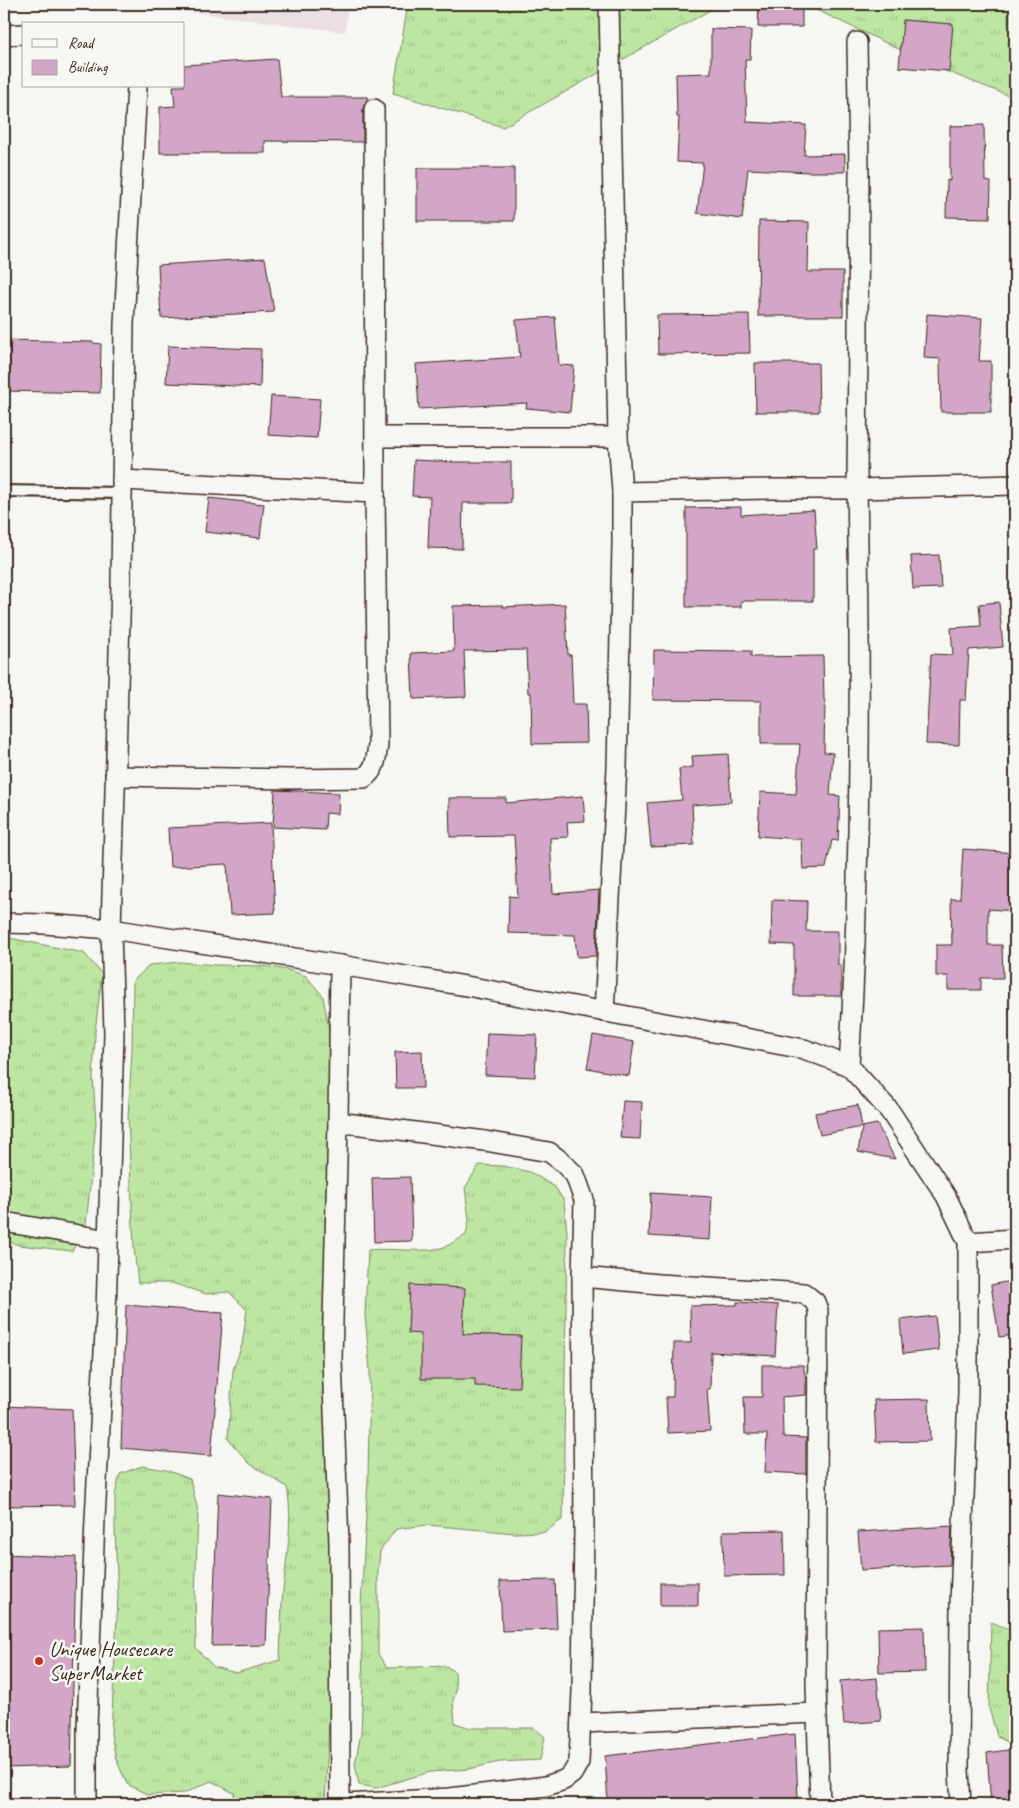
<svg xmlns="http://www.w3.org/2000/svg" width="1019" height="1808" font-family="Caveat,sans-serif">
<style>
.built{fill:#ecdee5}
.grass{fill:url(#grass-tufts);stroke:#7c8860}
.building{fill:#d3a6c8;stroke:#3b2a1e}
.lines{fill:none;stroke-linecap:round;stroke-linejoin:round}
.service-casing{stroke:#3b2a1e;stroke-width:14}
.minor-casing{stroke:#3b2a1e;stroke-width:22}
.service{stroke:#f6f6f2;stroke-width:10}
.minor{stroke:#f6f6f2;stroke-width:19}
.poi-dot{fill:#c8321e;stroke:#f6f6f2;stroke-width:2}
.labels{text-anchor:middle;stroke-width:5;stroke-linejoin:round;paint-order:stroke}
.poi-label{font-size:21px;fill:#3b2a1e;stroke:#f6f6f2;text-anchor:start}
</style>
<defs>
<pattern id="grass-tufts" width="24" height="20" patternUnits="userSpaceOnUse" patternTransform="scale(1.25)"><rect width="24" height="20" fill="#bde6a2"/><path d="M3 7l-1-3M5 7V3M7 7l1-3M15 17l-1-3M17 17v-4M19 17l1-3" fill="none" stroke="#a3c58b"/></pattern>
</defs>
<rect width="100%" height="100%" fill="#f6f6f2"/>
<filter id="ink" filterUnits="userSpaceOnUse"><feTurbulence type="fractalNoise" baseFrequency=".02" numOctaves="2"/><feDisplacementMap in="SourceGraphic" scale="10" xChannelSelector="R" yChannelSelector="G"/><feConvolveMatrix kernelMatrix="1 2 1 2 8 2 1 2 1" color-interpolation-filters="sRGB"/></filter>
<g filter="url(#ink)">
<polygon class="built" points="129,4 348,4 345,32"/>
<g class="grass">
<polygon points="408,4 721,4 503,127 393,93"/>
<polygon points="804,4 1015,4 1015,98 943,70"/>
<polygon points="4,937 84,953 102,974 95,1032 93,1078 96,1123 86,1226 72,1251 19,1245 4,1240"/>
<path d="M 180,962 L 216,965 L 264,966 L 289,970 L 306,976 L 323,996 L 330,1036 L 340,1492 L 325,1804 L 235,1804 L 234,1793 L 211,1781 L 185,1793 L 148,1795 L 127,1784 L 116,1759 L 111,1734 L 118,1597 L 115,1531 L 115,1495 L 120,1474 L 142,1466 L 166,1470 L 190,1479 L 198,1511 L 195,1598 L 196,1648 L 214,1667 L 236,1673 L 280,1660 C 281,1641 281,1621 282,1602 C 285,1564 294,1524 287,1487 L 249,1463 L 228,1439 L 233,1370 L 242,1345 L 247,1310 L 229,1292 L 206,1294 L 172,1283 L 138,1283 L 134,1248 L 128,1118 L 132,1050 L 133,981 L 150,965 Z"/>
<path d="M 479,1165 L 503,1166 L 530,1172 L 555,1187 L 564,1201 L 567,1234 L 563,1519 L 545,1532 L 515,1533 L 427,1525 L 396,1529 L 380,1551 L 378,1571 L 378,1654 L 387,1668 L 446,1666 L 455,1672 L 456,1690 L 453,1701 L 455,1723 L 471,1728 L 534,1728 L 545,1737 L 540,1760 L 499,1762 L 469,1769 L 430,1772 L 376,1788 L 359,1785 L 355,1764 L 361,1733 L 363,1683 L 361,1606 L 368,1479 L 370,1371 L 365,1314 L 368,1250 C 391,1247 429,1255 449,1245 C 455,1242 460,1238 466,1235 L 469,1220 L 465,1188 Z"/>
<polygon points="991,1622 1006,1628 1015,1628 1015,1741 1007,1742 997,1736 989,1708"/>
</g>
<g class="building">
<polygon points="759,4 802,4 802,27 758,27"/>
<polygon points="903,20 953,24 949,71 899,67"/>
<polygon points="711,29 751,30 750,59 745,59 747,122 806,125 804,155 845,154 845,172 810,172 748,169 742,219 697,213 703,163 677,162 679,117 677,117 676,74 711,73"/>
<polygon points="277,59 281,97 368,97 363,109 363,142 265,141 265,153 160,153 160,107 175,106 173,86 184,86 184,65"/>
<polygon points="984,125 985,181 991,182 990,218 946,217 947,180 950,181 950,126"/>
<rect x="417" y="168" width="97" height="53"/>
<polygon points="759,221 809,222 808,272 843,272 843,316 758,316"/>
<polygon points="265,258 274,312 161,318 158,265"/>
<polygon points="749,314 750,353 658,354 657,315"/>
<polygon points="927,314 982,318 979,361 991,361 991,412 941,412 940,359 924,358"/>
<polygon points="555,317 559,365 574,366 570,412 526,408 527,403 419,409 416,364 520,357 516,320"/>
<polygon points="4,340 93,342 93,343 101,344 100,393 4,391"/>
<polygon points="168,346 261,349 260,387 166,383"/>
<polygon points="755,363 818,363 819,412 756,412"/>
<polygon points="271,396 320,399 317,438 268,435"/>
<polygon points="414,460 454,462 511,462 511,503 463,503 462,549 428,548 430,497 412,496"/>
<polygon points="209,498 264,504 260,538 205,532"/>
<polygon points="741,507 741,515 814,510 817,549 813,549 813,601 741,601 741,607 686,607 686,508"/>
<polygon points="939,555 941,588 913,589 911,556"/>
<polygon points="999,602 1003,647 969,650 966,700 960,700 959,745 926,744 931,654 953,655 951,628 981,626 979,604"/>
<polygon points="565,604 568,655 571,655 573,704 586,704 587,743 532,744 531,693 528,693 526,650 464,651 466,697 413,699 411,653 454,651 453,606 503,605 503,607"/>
<polygon points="654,650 751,651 751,657 823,656 824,700 825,700 824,752 833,753 830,795 840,796 838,841 832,840 826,868 803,869 801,839 758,836 760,792 796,794 800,744 761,744 761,701 653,700"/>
<polygon points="728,754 731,802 692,805 694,845 651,847 647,803 682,800 679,769 693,767 692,756"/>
<polygon points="275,790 339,793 338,814 326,813 325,830 273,827"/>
<polygon points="583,796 585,821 567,822 568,837 550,838 553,894 599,890 596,956 577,957 575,935 508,933 509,896 518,897 514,836 450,837 449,798 506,798 506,803"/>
<polygon points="271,823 275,913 230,915 227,864 170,867 168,828"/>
<polygon points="963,849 1015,853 1015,911 988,909 988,945 1002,945 1003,978 981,978 981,990 948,990 948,976 936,976 936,945 952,945 951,899 960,899"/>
<polygon points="772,900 807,901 806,931 838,931 838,965 841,965 841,996 794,996 794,945 771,944"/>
<polygon points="487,1033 537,1035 535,1077 485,1075"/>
<polygon points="593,1035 634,1042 629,1076 587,1068"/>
<polygon points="422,1051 423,1088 396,1088 395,1052"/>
<polygon points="623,1101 642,1102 640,1139 620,1138"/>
<polygon points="858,1105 862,1127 820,1135 815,1113"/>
<polygon points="877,1124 895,1159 858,1152 862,1127"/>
<polygon points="410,1177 412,1241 374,1242 372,1178"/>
<polygon points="651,1193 712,1197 710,1240 649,1236"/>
<polygon points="1015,1280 1015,1335 999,1337 991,1285"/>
<polygon points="410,1285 465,1288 463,1334 521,1336 519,1387 475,1386 475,1379 421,1379 421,1334 408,1333"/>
<polygon points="737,1302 778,1305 775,1356 711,1352 710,1389 707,1389 710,1431 668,1433 666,1397 673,1397 674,1343 691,1343 690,1306 737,1305"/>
<polygon points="126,1305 223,1313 211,1456 121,1448"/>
<polygon points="935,1316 939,1350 903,1354 900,1320"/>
<polygon points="762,1365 803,1365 806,1379 806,1395 782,1397 783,1437 806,1438 806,1474 765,1472 767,1434 745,1434 744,1397 762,1397"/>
<polygon points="929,1399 930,1441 876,1442 874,1400"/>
<polygon points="4,1406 72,1409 75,1505 4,1506"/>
<polygon points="218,1493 272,1499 266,1645 212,1646"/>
<polygon points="952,1526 950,1565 861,1570 858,1532"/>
<polygon points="784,1530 785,1575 724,1576 723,1531"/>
<polygon points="4,1554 76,1557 71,1766 4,1768"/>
<polygon points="555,1580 557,1629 502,1631 500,1581"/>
<rect x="660" y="1583" width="38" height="23"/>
<polygon points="924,1627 925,1672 879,1673 878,1628"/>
<polygon points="877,1678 881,1721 844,1724 840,1681"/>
<polygon points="795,1734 798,1798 747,1804 608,1804 605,1756"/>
<polygon points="1015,1749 1015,1804 991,1804 987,1753"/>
</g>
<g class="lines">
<defs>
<polyline id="service" points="4,491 122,493"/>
<g id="minor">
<polyline points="609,4 618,437 622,492"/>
<polyline points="4,35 24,34"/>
<polyline points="857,42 859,171 857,489 1015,485"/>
<polyline points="376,437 618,437"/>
<polyline points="122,480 375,493"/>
<path d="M 115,776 L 290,779 L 364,778 C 376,769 376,759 378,745 L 375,493 L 374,109"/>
<polyline points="4,923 44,924 111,929 340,965 472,987 804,1049 849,1066 889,1110 946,1196 968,1242 968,1392 960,1603 959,1770 961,1804"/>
<path d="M 604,1012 L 617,767 L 622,544 L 622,492 L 772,489 L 857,489 C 861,681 861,874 849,1066"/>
<polyline points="338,1122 485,1141 549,1152 561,1161 575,1175 584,1200 582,1277 659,1284 804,1293 815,1302 818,1310 816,1687 820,1804"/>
<polyline points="4,1222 108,1240"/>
<polyline points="968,1242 1015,1239"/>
<polyline points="581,1723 817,1713"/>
<polyline points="87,1804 87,1727 95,1519 106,1314 114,1033 111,929 121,584 124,324 137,86"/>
<polyline points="340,1804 339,1543 332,1360 338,1122 340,965"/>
<polyline points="346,1804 450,1798 546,1786 564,1780 572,1774 579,1762 582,1690 584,1527 582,1277"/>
</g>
</defs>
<use href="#service" class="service-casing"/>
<use href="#minor" class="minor-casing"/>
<use href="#service" class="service"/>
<use href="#minor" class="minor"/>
</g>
</g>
<circle class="poi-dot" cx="39" cy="1661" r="5"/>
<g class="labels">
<g class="poi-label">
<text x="49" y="1656">Unique Housecare<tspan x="49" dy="24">SuperMarket</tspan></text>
</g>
</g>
<rect width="1019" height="1808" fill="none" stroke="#f6f6f2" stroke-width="20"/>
<rect x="10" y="10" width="999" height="1788" fill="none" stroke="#3b2a1e" stroke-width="2" filter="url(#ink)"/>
<rect x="22" y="22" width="162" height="65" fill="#f6f6f2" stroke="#aba49d"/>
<rect x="32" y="39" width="25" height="8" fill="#f6f6f2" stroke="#aba49d"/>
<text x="68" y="48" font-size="15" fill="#3b2a1e">Road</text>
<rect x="32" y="60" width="25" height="15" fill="#d3a6c8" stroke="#aba49d"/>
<text x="68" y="72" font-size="15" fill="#3b2a1e">Building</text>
</svg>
